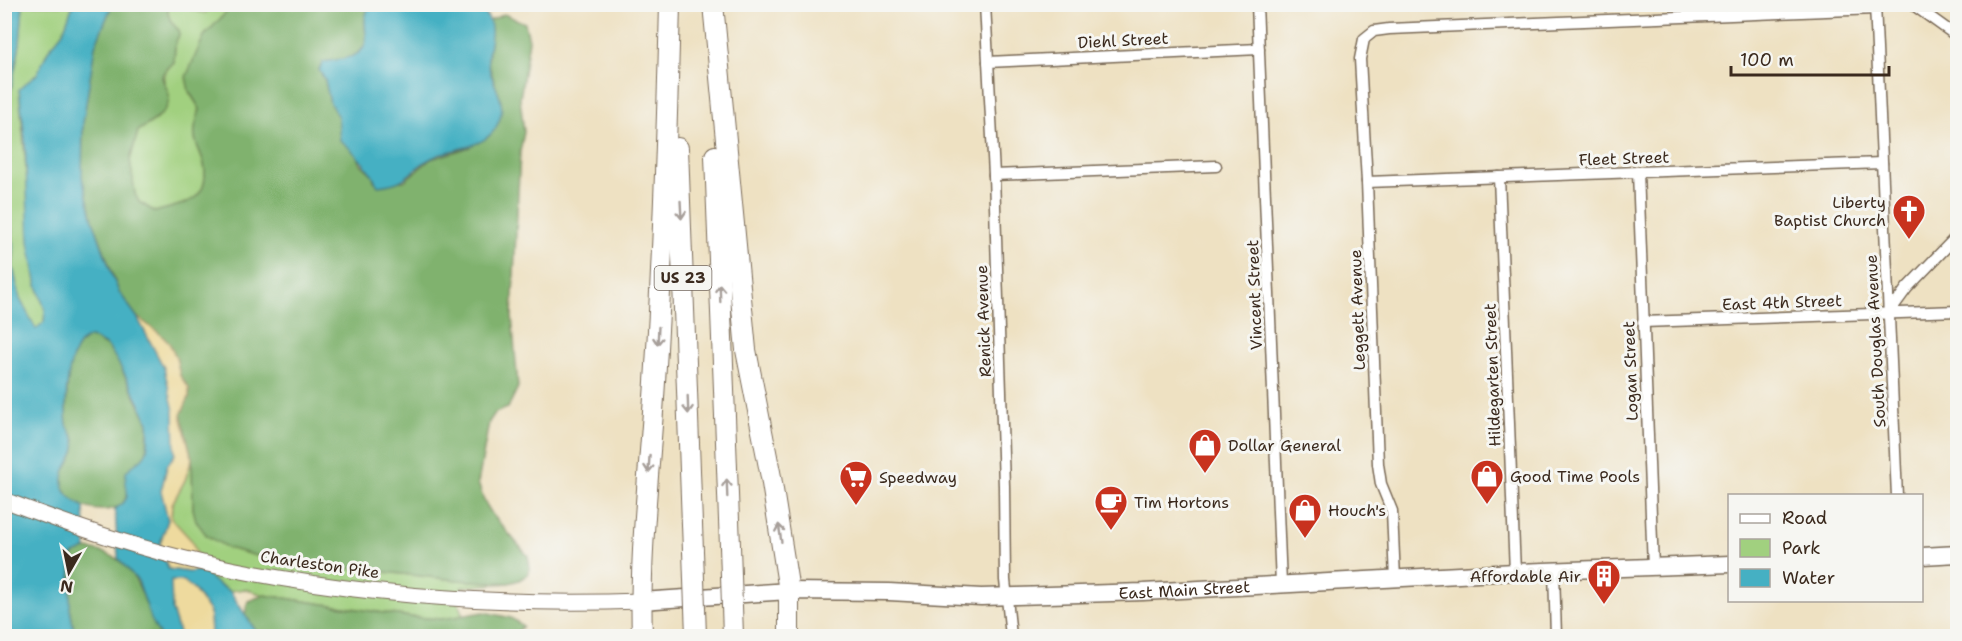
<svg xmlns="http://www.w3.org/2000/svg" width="1962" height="641" font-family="'Shantell Sans',sans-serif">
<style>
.green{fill:#a1d07f;stroke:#6e7d4e;stroke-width:1.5}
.forest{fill:#80b26e;stroke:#5e6e46;stroke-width:1.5}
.sand{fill:#eeda9e;stroke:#94825e;stroke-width:1.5}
.water{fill:#45b0c3;stroke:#406d70;stroke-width:1.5}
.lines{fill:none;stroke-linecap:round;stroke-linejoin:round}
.street-casing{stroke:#7a6a57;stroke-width:13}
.secondary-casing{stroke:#7a6a57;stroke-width:17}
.primary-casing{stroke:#7a6a57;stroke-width:19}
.highway-casing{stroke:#7a6a57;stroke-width:22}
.street{stroke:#fff;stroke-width:10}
.secondary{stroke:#fff;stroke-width:15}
.primary{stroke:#fff;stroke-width:16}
.highway{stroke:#fff;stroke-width:20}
.highway-bridge-casing{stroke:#7a6a57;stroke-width:22;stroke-linecap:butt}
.highway-bridge{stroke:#fff;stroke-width:20}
.oneway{stroke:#a79f9a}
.labels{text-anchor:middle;stroke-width:6;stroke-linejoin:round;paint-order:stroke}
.shield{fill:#f6f6f2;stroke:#73675e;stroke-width:1.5}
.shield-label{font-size:15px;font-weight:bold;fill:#3b2a1e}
.street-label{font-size:16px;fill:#3b2a1e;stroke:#f6f6f2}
.poi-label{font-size:16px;fill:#3b2a1e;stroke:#f6f6f2;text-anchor:start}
</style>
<rect width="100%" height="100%" fill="#f6f6f2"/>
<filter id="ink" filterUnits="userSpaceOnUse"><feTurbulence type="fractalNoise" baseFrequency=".0167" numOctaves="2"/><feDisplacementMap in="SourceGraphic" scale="12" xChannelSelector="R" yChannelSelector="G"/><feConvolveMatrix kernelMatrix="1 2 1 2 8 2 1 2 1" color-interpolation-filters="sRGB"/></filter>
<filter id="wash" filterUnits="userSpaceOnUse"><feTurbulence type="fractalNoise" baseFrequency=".008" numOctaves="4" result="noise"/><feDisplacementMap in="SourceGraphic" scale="24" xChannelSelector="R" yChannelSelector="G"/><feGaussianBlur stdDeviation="1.35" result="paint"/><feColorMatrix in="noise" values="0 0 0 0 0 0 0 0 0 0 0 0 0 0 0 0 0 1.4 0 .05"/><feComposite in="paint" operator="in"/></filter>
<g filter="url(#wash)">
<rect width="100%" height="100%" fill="#eee1c2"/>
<g class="green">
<polygon points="23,5 73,5 63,32 48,51 37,74 19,90 36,282 45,310 44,322 36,329 20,299 13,267 14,248 4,170 4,120 20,44"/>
<path d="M 168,5 L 181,5 L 180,7 L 205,13 L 214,5 L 230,5 L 189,92 L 200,109 C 198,117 193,129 195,137 C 196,146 202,154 204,164 C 211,202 184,204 155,212 L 139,202 L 135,195 L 130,160 L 138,131 L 159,117 L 169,95 C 162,78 160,76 174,62 L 175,44 L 179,30 C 170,23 167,16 168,5 Z"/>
<polygon points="192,459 193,509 228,548 268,559 456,580 509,583 462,587 458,602 463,616 442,619 411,617 264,595 245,589 230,591 217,584 202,570 171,518 172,504 185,480"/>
</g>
<g class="forest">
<path d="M 112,5 L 168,5 C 167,16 170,23 179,30 L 179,35 L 175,44 L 174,62 C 170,66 162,71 162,77 C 163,84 169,90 169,96 C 170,113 150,123 138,131 L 130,160 L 135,194 L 139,202 L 155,212 C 184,204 211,201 204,164 C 202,154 196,146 195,137 C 193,129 198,117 200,109 L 189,91 L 186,77 L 204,36 L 230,8 L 230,5 L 370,5 C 363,19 365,21 366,36 C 368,59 339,59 323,62 L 319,70 L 325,80 L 330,103 L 338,117 L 340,140 L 353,149 L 361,164 L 373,175 L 374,181 L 404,181 L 431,159 L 470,147 L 498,94 L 488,62 L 491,29 L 489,21 L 504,14 L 525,23 L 529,40 L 520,99 L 524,132 L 520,152 L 512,316 L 518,387 L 508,408 L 495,413 L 489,422 L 478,483 L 484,501 L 492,514 L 528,556 L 530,568 L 527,575 L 519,580 L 509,583 L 456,580 L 268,559 L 228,548 L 207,536 L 196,521 L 193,509 L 192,459 L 181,414 L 189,397 L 189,388 L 180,376 L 176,357 L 159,333 L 137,317 L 119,292 L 93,220 L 82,177 L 83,123 L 95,46 Z"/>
<path d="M 87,337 L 91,337 L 108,347 L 116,358 L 148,423 L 147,453 L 137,465 L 126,473 L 129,492 L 122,505 C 104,515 72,510 64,487 C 57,469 79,458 75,440 C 74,436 70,432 68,428 C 64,417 68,371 71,359 C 74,350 80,344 87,337 Z"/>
<path d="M 86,549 C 140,554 139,597 160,636 L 75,636 L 70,609 L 71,558 L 74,554 Z"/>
<polygon points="264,595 411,617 442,619 484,612 511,618 523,626 513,636 259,636 245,614 248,601"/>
</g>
<g class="sand">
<polygon points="137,317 159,333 169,343 176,357 180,376 189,388 189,397 181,415 192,459 185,480 172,504 171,518 192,541 202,570 189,572 168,569 160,544 168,520 161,491 167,466 175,454 164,368"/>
<polygon points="170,581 184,581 195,591 210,612 211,636 180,636 172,610"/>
</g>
<g class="water">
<polygon points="5,4 23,5 20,44 5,120"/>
<path d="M 73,5 L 112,5 L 95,46 L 83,123 L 82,177 L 93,220 L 113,278 L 119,292 L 137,317 L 164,368 L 174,411 L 175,454 L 167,466 L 161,491 L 168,520 L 160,544 L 168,569 L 189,572 L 202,570 L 217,584 L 230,591 L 259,636 L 211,636 L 210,612 L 195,591 L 184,581 L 171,581 L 172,610 L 180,636 L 160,636 L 151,619 L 138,581 L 118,558 L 115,509 C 136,496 123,490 126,473 C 127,466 144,462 147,451 C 148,444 149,430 148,423 C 146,414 114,352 107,346 C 102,342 96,340 91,337 C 66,341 64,405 67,424 C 68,430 74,435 75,441 C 78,457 61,465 63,484 C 64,495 75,501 84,507 L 86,549 L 74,554 L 71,558 L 70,609 L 75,636 L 5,636 L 4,170 L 14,249 L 13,267 L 20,299 L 36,329 L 44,322 L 45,310 L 36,282 L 29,242 L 25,140 L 19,89 L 37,74 L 48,51 L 63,32 Z"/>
<path d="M 370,5 L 479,5 C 482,9 487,15 489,20 C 495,33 487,48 488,61 C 489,79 505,97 501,115 C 492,152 456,144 430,159 C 407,172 410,183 378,186 C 375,182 374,177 371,173 C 361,161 353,149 340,140 L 338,117 L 330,103 L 325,80 L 319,70 L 323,62 C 339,59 368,59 366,36 C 365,21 363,19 370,5 Z"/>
</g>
</g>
<g filter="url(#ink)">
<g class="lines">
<defs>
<g id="street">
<polyline points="985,4 994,175 1004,486 1005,580 1011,636"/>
<polyline points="1257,4 1281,584"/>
<polyline points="1875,4 1897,496"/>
<polyline points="1912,4 1958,37"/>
<polyline points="988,62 1259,49"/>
<polyline points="1638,172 1653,568"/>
<polyline points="994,175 1216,166"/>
<polyline points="1499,177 1515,572"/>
<polyline points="1367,182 1882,163"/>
<polyline points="1888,314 1907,288 1958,235"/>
<polyline points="1643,322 1958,311"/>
<polyline points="1554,571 1556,636"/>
<polyline points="1395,579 1392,511 1381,484 1378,464 1367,182 1360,59 1364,39 1374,31 1389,29 1875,9"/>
</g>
<path id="secondary" d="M 4,500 C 69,525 135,548 203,563 C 346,595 495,606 641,601"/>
<g id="primary">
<polyline points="1922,556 1958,554"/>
<path id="s1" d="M 641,601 L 789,591 L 889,592 L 981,597 L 1143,592 L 1515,572 L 1730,564"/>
</g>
<g id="highway">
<polyline points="713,4 746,350 771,477 789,591 789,636"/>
<polyline points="678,148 693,551"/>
<polyline points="715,156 730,546"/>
<path d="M 642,636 C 639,551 650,467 655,382 C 663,256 667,130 670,4"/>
</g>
</defs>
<use href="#street" class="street-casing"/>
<use href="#secondary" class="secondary-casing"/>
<use href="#primary" class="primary-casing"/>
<use href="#highway" class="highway-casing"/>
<use href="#street" class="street"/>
<use href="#secondary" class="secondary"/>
<use href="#primary" class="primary"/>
<use href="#highway" class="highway"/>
<defs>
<g id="highway-bridge">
<polyline points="730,546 733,636"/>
<polyline points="693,551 696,636"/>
</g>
</defs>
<use href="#highway-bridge" class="highway-bridge-casing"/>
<use href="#highway-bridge" class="highway-bridge"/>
</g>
<defs><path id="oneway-shaft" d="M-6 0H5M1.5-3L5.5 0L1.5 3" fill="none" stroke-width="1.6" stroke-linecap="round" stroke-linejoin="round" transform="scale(1.5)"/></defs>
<g class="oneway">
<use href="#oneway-shaft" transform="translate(681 210) rotate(87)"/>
<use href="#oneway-shaft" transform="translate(720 293) rotate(-92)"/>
<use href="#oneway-shaft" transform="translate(658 336) rotate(93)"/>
<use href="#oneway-shaft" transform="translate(688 405) rotate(88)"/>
<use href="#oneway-shaft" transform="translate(649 464) rotate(94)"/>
<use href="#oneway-shaft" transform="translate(727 488) rotate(-92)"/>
<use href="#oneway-shaft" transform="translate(780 533) rotate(-99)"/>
</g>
</g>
<defs>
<symbol id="church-pin" viewBox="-11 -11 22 30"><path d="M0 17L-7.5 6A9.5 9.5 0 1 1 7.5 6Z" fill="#c8321e" stroke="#f6f6f2"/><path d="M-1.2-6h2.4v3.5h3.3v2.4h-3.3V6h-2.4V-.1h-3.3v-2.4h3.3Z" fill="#fff"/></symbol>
<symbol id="shop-pin" viewBox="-11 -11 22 30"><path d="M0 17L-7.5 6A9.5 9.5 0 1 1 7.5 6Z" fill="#c8321e" stroke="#f6f6f2"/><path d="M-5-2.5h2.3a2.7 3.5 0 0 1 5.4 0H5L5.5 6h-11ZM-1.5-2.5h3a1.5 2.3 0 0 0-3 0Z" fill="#fff"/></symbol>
<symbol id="supermarket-pin" viewBox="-11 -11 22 30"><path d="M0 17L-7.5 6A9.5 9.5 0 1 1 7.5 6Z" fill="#c8321e" stroke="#f6f6f2"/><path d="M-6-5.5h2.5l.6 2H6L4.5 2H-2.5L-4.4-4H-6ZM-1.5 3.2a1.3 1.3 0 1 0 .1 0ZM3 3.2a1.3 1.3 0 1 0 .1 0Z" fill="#fff"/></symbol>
<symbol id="cafe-pin" viewBox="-11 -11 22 30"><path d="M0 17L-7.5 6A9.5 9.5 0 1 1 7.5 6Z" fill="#c8321e" stroke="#f6f6f2"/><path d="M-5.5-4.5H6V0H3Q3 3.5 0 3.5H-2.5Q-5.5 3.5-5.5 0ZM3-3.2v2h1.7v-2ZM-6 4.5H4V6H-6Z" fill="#fff"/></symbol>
<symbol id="building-pin" viewBox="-11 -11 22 30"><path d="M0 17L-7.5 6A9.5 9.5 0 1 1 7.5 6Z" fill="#c8321e" stroke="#f6f6f2"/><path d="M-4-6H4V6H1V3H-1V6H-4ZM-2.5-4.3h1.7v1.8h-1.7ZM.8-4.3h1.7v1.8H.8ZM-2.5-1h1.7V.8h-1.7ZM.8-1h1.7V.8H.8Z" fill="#fff"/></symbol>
</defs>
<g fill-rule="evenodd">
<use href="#church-pin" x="1890" y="192" width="38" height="52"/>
<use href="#shop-pin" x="1186" y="426" width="38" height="52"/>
<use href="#shop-pin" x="1468" y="457" width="38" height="52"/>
<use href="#supermarket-pin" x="837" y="458" width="38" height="52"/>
<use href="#cafe-pin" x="1092" y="483" width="38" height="52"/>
<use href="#shop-pin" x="1286" y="491" width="38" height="52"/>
<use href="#building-pin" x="1585" y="557" width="38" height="52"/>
</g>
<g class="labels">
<rect class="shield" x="654.5" y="266" width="57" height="24" rx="4.5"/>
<g class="shield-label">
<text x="683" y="283">US 23</text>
</g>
<g class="street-label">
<text transform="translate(1123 40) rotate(-3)" y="6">Diehl Street</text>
<text transform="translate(1624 158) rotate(-2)" y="6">Fleet Street</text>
<text transform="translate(1254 295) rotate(-92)" y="6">Vincent Street</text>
<text transform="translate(1782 302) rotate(-2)" y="6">East 4th Street</text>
<text transform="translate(1357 310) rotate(-92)" y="6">Leggett Avenue</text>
<text transform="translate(983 321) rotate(-92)" y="6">Renick Avenue</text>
<text transform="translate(1875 341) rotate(-93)" y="6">South Douglas Avenue</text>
<text transform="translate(1630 371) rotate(-92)" y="6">Logan Street</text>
<text transform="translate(1492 375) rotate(-92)" y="6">Hildegarten Street</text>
<text transform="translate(320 564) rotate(8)" y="6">Charleston Pike</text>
<text dy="6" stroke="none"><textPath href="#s1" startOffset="544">East Main Street</textPath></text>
</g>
<g class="poi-label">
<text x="1886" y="208" text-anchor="end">Liberty<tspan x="1886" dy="18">Baptist Church</tspan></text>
<text x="1228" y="451">Dollar General</text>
<text x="1510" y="482">Good Time Pools</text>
<text x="879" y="483">Speedway</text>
<text x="1134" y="508">Tim Hortons</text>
<text x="1328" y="516">Houch's</text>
<text x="1581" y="582" text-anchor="end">Affordable Air</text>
</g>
</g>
<rect width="1962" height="641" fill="none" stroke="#f6f6f2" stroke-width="24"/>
<rect x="1728" y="494" width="195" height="108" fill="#f6f6f2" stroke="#aba49d" stroke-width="1.5"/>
<rect x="1740" y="514" width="30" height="9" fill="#ffffff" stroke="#aba49d" stroke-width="1.5"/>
<text x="1782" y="524" font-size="18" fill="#3b2a1e">Road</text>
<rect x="1740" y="539" width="30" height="18" fill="#a1d07f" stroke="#aba49d" stroke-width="1.5"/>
<text x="1782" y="554" font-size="18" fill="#3b2a1e">Park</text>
<rect x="1740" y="569" width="30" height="18" fill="#45b0c3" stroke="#aba49d" stroke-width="1.5"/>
<text x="1782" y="584" font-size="18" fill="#3b2a1e">Water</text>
<g transform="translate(69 572) rotate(189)" stroke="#f6f6f2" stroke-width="4.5" paint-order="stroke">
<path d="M0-4.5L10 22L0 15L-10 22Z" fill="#3b2a1e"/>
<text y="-9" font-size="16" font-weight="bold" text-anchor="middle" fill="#3b2a1e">N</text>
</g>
<path d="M1731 66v9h158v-9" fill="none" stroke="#3b2a1e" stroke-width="3"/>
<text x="1740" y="66" font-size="18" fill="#3b2a1e" stroke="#f6f6f2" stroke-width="4.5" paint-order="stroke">100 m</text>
</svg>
